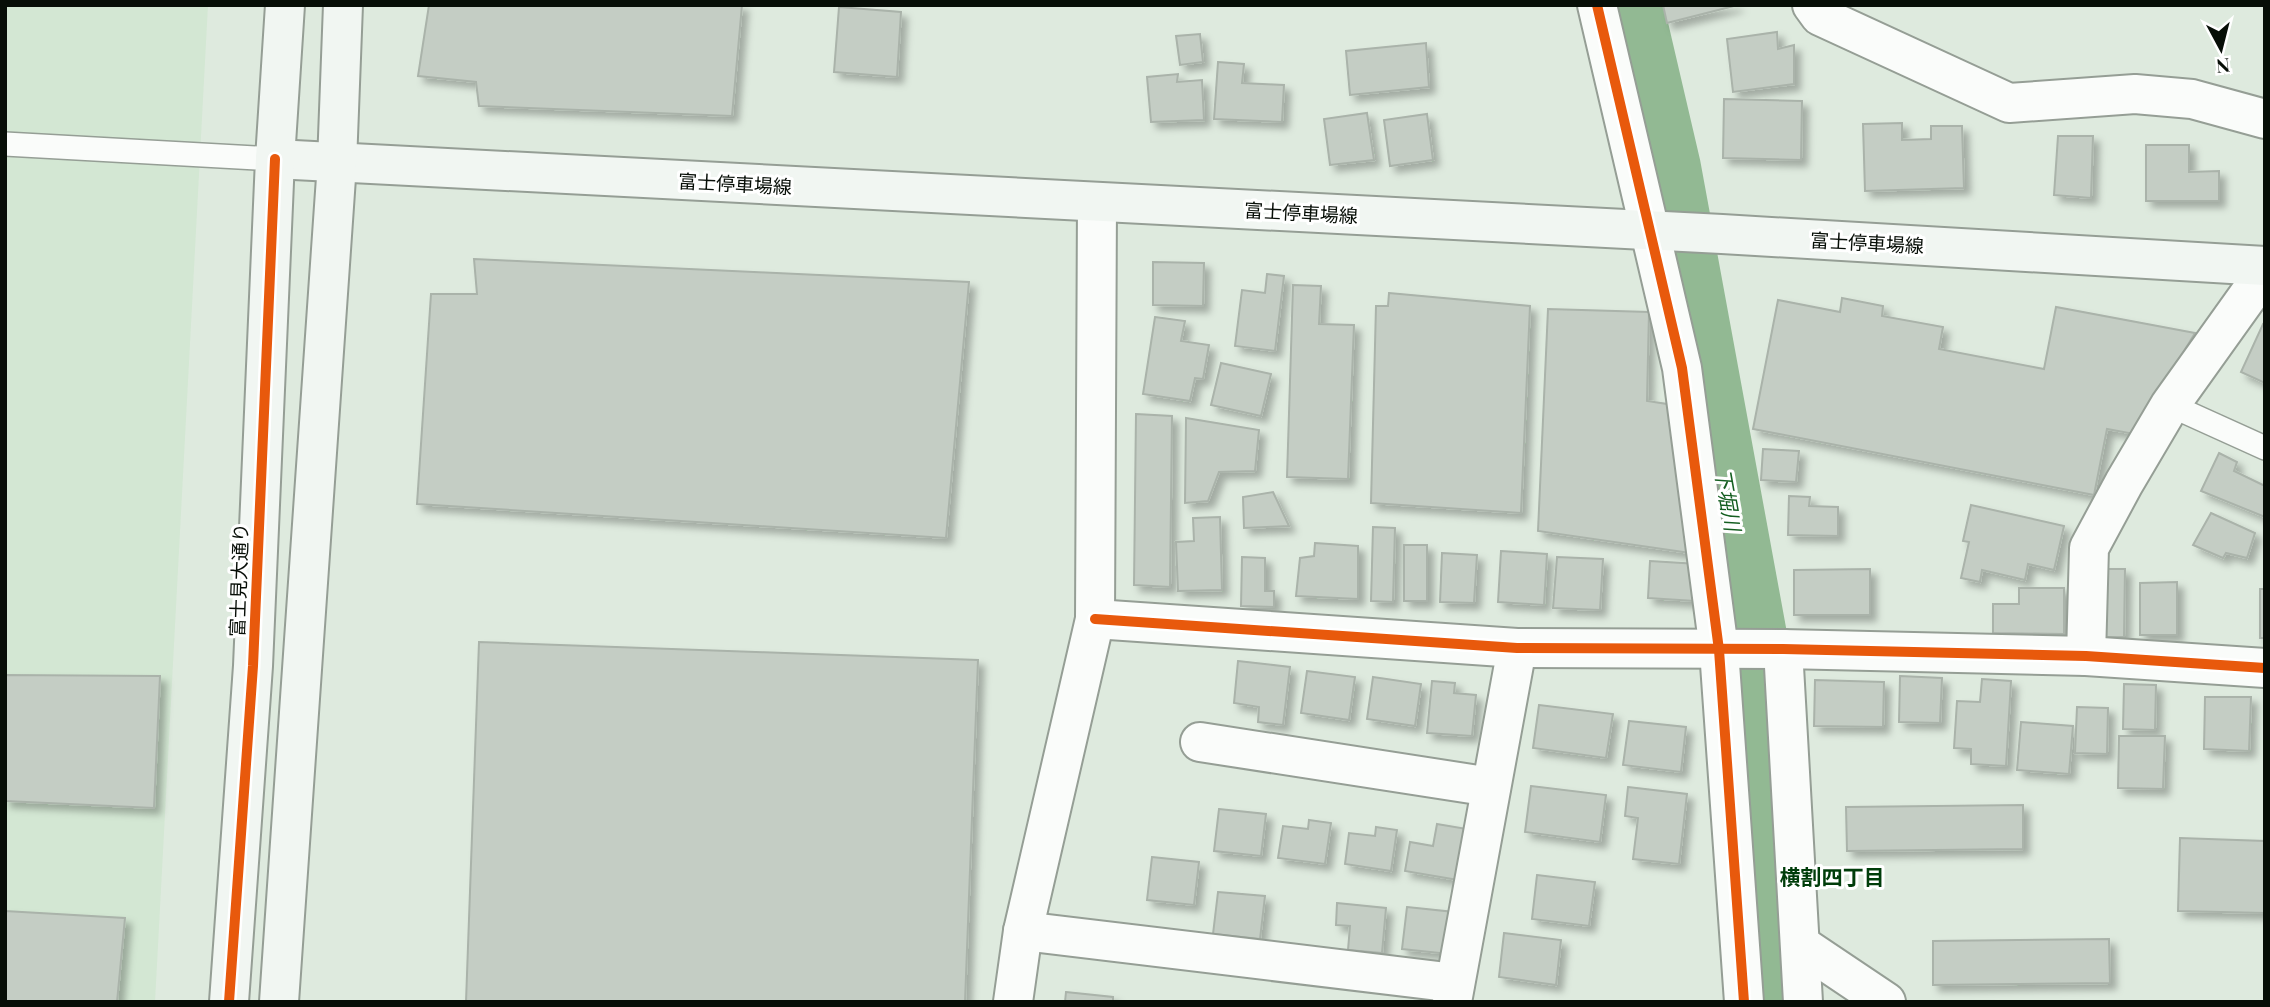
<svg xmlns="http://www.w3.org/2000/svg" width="2270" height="1007" font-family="'Playfair Display','Noto Sans JP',serif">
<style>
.built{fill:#d3e7d3}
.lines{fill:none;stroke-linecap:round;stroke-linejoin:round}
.river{stroke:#92b993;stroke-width:70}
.building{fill:#c4cdc4;stroke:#aab3aa;stroke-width:2;filter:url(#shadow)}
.lane-casing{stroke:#959e95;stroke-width:26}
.street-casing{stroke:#959e95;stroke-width:42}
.secondary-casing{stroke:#959e95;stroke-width:42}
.lane{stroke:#fafcfa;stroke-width:23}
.street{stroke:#fafcfa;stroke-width:38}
.secondary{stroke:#f1f6f2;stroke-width:38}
.cycleway-casing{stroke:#fff;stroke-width:15}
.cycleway{stroke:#e8590c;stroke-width:10}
.labels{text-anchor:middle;stroke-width:6;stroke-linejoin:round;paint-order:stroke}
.street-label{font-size:19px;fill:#070e07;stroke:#fff}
.water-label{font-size:21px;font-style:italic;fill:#155f21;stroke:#fff}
.neighbourhood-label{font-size:21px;font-weight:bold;fill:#003d0a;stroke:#fff}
</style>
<defs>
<filter id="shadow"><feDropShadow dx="6" dy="6" stdDeviation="3.5" flood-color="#0004"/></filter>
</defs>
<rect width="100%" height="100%" fill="#deeade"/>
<polygon class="built" points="5,5 208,5 155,1002 5,1002"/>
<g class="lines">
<polyline class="river" points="1628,5 1666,168 1752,636 1768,905 1771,1002"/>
</g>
<g class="building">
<polygon points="429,5 742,5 732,116 479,106 476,82 418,76"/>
<polygon points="1663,5 1738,5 1667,23"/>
<polygon points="839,7 901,12 897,77 834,72"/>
<polygon points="1777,32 1778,49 1794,45 1794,84 1733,92 1727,39"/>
<polygon points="1200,34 1203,62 1180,65 1176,36"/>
<polygon points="1426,43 1429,87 1350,95 1346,51"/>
<polygon points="1218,62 1244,64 1242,83 1284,85 1282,122 1214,119"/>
<polygon points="1178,74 1177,82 1202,80 1204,120 1151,122 1147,77"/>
<polygon points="1724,99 1802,101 1801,160 1723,158"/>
<polygon points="1367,113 1374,160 1330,165 1324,119"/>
<polygon points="1427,114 1433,160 1390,166 1384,120"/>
<polygon points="1902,123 1902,140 1931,139 1931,126 1962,126 1964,188 1865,191 1863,124"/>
<polygon points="2058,136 2093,136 2091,198 2054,195"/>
<polygon points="2146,145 2189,145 2189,172 2219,171 2219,201 2146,201"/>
<polygon points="474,259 969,282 946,538 417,504 431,294 477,294"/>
<polygon points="1153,262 1204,263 1203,306 1153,305"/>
<polygon points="1267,274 1284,276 1275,351 1235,346 1242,290 1265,293"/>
<polygon points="1293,285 1321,286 1319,324 1354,325 1348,479 1287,477"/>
<polygon points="1389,293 1530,306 1521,513 1371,503 1376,306 1388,306"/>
<polygon points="1842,298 1883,306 1882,316 1943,327 1939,349 2044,369 2056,307 2195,333 2134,434 2107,429 2094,495 1753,429 1778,300 1840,312"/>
<polygon points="1548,309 1649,312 1647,401 1667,404 1697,554 1538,531"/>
<polygon points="1155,317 1185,321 1181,341 1209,345 1203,379 1195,378 1190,401 1143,394"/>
<polygon points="2263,324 2265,325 2265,383 2241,372"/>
<polygon points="1221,363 1271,374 1261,416 1211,405"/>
<polygon points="1136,414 1172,416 1170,587 1134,585"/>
<polygon points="1186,418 1259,430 1255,471 1219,472 1208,501 1185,503"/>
<polygon points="1763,449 1799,451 1796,482 1761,480"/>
<polygon points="2219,453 2237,462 2234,471 2265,486 2265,517 2201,491"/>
<polygon points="1273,492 1289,526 1244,528 1243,497"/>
<polygon points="1789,496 1810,497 1809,506 1838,507 1838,536 1788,535"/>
<polygon points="1971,505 2064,526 2054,570 2028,564 2025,580 1982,570 1980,582 1961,578 1969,542 1963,541"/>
<polygon points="2211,513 2255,533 2247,558 2226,553 2223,558 2193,545"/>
<polygon points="1220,517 1222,590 1178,591 1176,542 1194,541 1193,518"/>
<polygon points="1373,527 1395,528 1393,602 1371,601"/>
<polygon points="1315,543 1358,546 1358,599 1296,596 1300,558 1314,556"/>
<rect x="1404" y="545" width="23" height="56"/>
<polygon points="1501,551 1547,554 1544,605 1498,602"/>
<polygon points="1442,553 1477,555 1474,603 1440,602"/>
<polygon points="1242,557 1265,558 1265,591 1274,591 1274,607 1241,606"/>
<polygon points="1557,557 1603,559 1600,610 1553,608"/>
<polygon points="1650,561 1698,564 1695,601 1648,598"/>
<polygon points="1870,569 1870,615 1794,615 1794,570"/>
<polygon points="2103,569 2125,569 2124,637 2102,637"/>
<polygon points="2177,582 2177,635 2140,635 2140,583"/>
<polygon points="2019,588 2064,588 2064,634 1993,633 1993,604 2019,604"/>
<rect x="2260" y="589" width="5" height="49"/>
<polygon points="479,642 978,660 965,1002 466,1002"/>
<polygon points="1238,661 1290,667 1283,725 1258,722 1259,707 1234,703"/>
<polygon points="1307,671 1355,677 1349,720 1301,713"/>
<polygon points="5,675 160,676 154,808 5,801"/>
<polygon points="1900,676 1942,678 1940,723 1899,722"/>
<polygon points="1373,677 1421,684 1415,726 1367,719"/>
<polygon points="1982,679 2011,681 2006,766 1971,764 1971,749 1954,748 1957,701 1980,702"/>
<polygon points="1815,680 1884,682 1883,727 1814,726"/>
<polygon points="1432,681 1455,683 1454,693 1476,695 1472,736 1427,733"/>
<polygon points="2124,684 2156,685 2155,730 2123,729"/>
<polygon points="2205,697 2251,697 2249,751 2204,749"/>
<polygon points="1539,705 1613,714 1606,758 1533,748"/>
<polygon points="2077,707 2108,708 2107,754 2075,753"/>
<polygon points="1629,721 1686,727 1681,772 1623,765"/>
<polygon points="2021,722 2073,726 2069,774 2017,770"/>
<polygon points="2119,736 2165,736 2163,789 2118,788"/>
<polygon points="1531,786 1606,795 1600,842 1525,832"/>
<polygon points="1628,787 1687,794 1679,864 1633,859 1638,818 1625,816"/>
<polygon points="2023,805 2023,849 1847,851 1846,807"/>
<polygon points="1219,809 1266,814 1261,856 1214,851"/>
<polygon points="1309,820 1331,823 1325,864 1278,858 1283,826 1308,829"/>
<polygon points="1437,824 1467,829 1458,880 1405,871 1410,842 1433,846"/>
<polygon points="1376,827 1397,830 1391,871 1345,864 1349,833 1375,836"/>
<polygon points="2180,838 2265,841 2265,913 2178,911"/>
<polygon points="1152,857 1199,862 1194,905 1147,900"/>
<polygon points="1537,875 1595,882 1589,926 1532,919"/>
<polygon points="1218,892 1265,896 1260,939 1213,934"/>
<polygon points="1337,903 1386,908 1382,953 1348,950 1350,926 1336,925"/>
<polygon points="1407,907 1454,912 1449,954 1402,949"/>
<polygon points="5,911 125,918 117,1002 5,1002"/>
<polygon points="1504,933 1561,940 1556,985 1499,977"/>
<polygon points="2109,939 2110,983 1933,985 1933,941"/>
<polygon points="1066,992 1113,997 1113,1002 1065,1002"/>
</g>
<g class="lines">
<defs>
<g id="lane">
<polyline points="5,144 275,159"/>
<polyline points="2170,405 2265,448"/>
</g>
<g id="street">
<polyline points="1597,5 1682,368 1719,650 1744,1002"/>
<polyline points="1812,5 1820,16 2009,103 2135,94 2192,99 2265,119"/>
<polyline points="1095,619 1517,648 1783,649 2086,656 2265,668"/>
<polyline points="1783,649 1803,1002"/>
<polyline points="2086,656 2089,548 2124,483 2170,405 2265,272"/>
<polyline points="1200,742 1491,787"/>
<polyline points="1023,931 1455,983"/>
<polyline points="1801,945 1886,1002"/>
<polyline points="1013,1002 1023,931 1095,619 1097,202"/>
<polyline points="1452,1002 1517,648"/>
</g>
<g id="secondary">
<polyline points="275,159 1722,234 2265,266"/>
<polyline points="229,1002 253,666 275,159 285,5"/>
<polyline points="279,1002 337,163 343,5"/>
</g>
</defs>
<use href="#lane" class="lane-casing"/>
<use href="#street" class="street-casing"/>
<use href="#secondary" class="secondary-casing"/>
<use href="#lane" class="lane"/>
<use href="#street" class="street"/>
<use href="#secondary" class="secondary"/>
<defs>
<g id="cycleway">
<polyline points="1597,5 1682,368 1719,650 1744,1002"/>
<polyline points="1095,619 1517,648 1783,649 2086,656 2265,668"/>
<polyline points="229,1002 253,666 275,159"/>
</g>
</defs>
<use href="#cycleway" class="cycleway-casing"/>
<use href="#cycleway" class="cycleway"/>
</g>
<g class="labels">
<g class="street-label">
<text transform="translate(735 184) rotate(3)" y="7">富士停車場線</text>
<text transform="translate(1301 213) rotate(3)" y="7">富士停車場線</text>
<text transform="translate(1867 243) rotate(3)" y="7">富士停車場線</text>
<text transform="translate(239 580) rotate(-88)" y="7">富士見大通り</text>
</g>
<g class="water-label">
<text transform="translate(1727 500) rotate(80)" y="7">下堀川</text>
</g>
<g class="neighbourhood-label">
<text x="1832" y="885">横割四丁目</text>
</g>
</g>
<rect width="2270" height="1007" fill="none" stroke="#070e07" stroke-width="14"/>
<g transform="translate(2221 49) rotate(173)" stroke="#ffffff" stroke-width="5" paint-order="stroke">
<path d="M0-5L12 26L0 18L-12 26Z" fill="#070e07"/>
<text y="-10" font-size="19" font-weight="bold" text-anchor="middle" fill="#070e07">N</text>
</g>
</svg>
